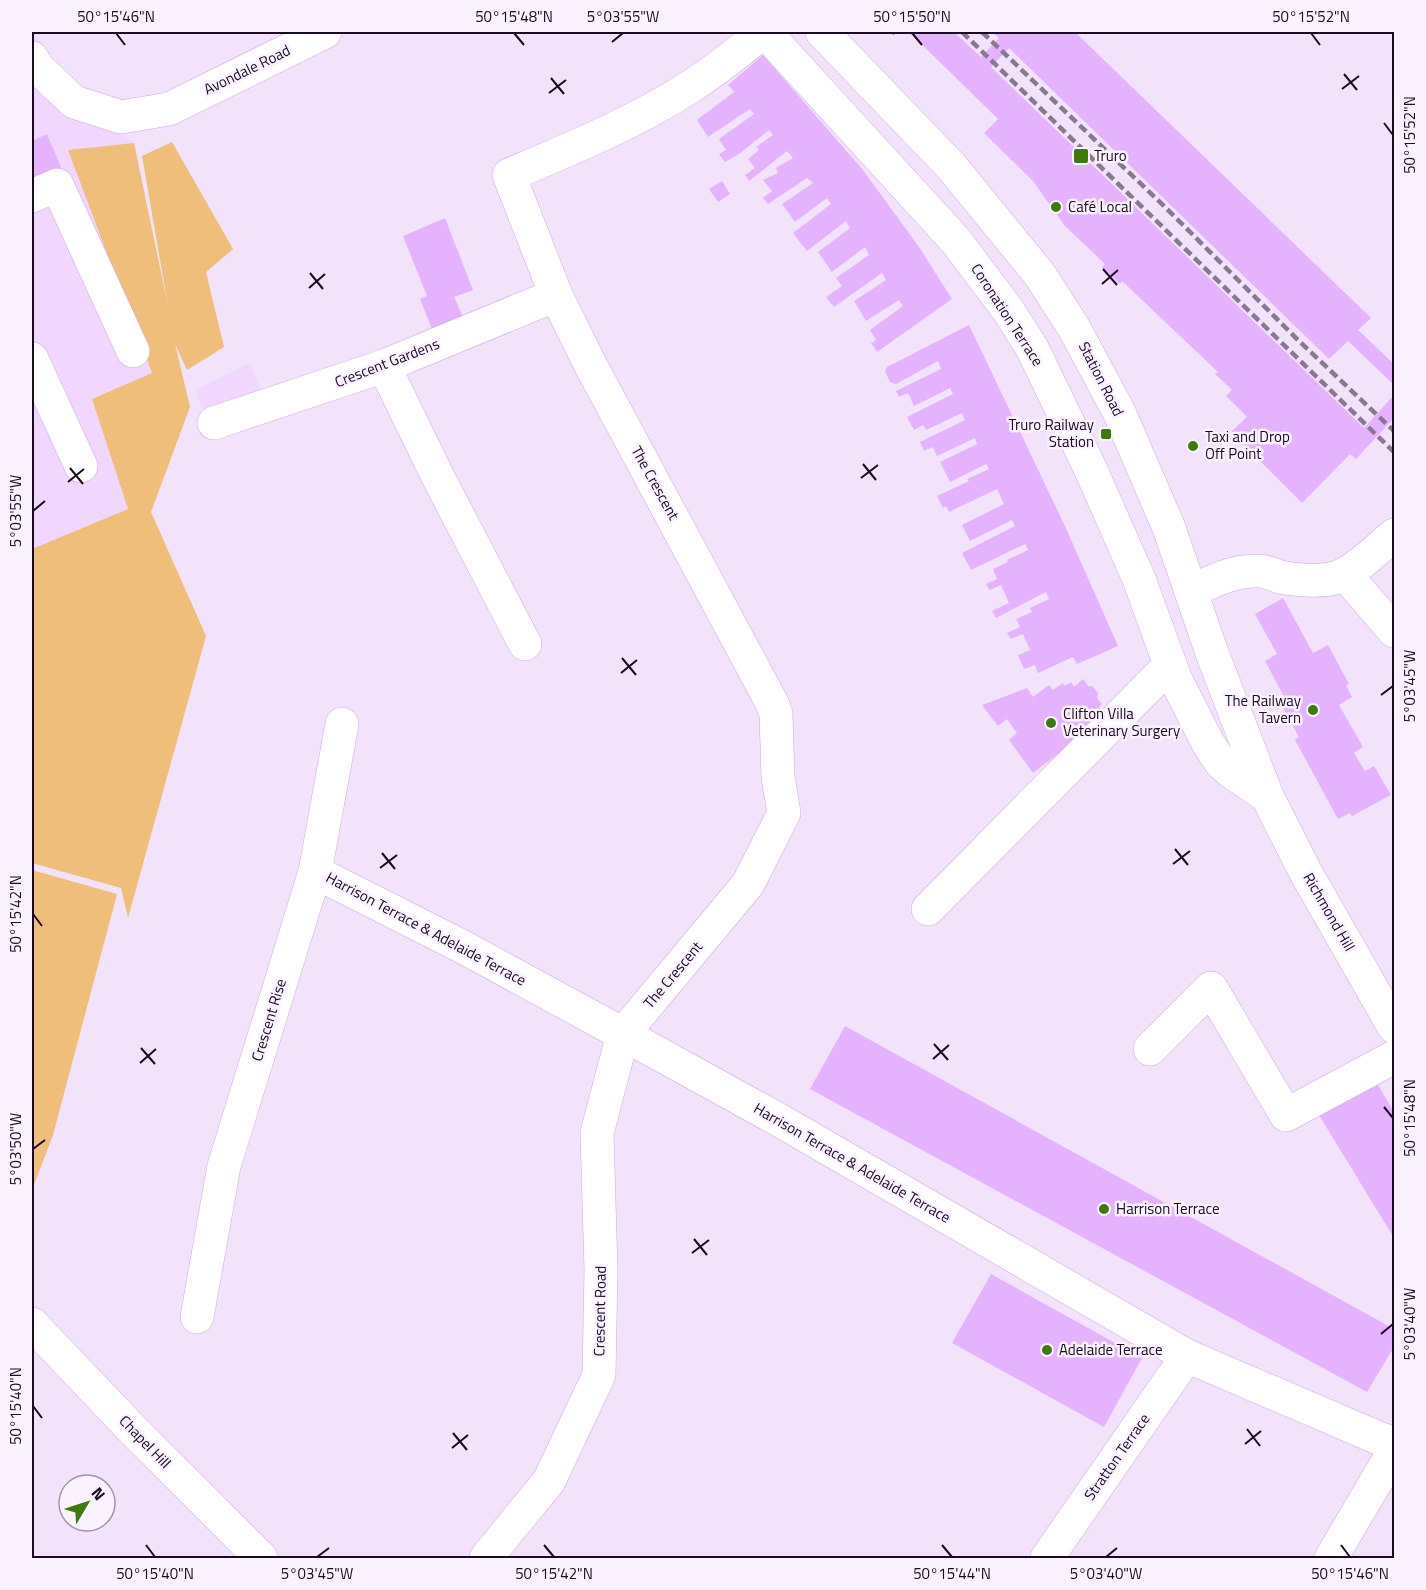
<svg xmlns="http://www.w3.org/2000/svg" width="1426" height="1590" font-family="'Titillium Web',sans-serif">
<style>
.built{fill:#f1d6fe}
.green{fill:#eebe7a}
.building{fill:#e5b3fd}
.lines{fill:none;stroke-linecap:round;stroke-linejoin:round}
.minor-casing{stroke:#d0a8e2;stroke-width:34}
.minor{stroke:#fff;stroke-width:33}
.rail{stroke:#897990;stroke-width:4.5;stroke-dasharray:9 4.5;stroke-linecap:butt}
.ticks{fill:none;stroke:#1a0b20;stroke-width:2}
.poi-dot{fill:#3f780b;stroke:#faf2fe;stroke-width:2}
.labels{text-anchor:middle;stroke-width:5;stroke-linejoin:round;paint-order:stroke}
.street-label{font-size:15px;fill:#1a0b20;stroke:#faf2fe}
.poi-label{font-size:15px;fill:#1a0b20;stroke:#faf2fe;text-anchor:start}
.neatline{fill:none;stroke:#1a0b20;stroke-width:2}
.ticks-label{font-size:15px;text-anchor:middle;fill:#1a0b20}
</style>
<rect width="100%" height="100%" fill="#f2e2fa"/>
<g class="built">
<polygon points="32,32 34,32 72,93 134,143 68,150 152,374 92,399 128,509 32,549"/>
<polygon points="250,363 261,389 205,415 195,390"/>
</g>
<g class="green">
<polygon points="172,142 233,249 206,272 224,347 187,370 175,344 190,407 151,512 206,636 128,918 121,888 32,863 32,549 128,509 92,399 152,373 68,150 134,143 168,306 142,156"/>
<polygon points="32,870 117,894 53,1135 32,1190"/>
</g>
<g class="building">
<polygon points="909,32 954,32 981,57 999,38 992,32 1075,32 1371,318 1358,330 1394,364 1394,385 1348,341 1329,359 1009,48 991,67 1364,428 1394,395 1394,418 1356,459 1350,454 1302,503 1231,432 1247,417 1226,396 1232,390 1215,374 1218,372 1122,281 1120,284 1102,267 1105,264 1065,226 1033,181 984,133 998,119"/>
<polygon points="763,55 863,170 919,247 952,299 877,352 871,343 876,340 870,330 903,306 899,300 866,321 854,301 886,280 882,273 834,307 826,297 842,286 836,278 869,255 865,247 832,272 818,252 850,228 846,221 807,251 793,233 831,204 827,198 795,222 782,204 813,183 807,178 768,204 763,198 772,191 763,180 778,173 776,168 793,158 787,151 749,181 745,175 755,168 748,159 759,150 756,147 773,135 769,130 739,154 725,162 719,154 726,150 719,139 754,114 750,109 708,137 697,120 734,92 728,85"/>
<polygon points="47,134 63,172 32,185 32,141"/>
<polygon points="722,181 730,194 718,202 709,189"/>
<polygon points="445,218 473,290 454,297 463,317 432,329 420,299 427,296 403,236"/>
<polygon points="969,325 1064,524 1118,646 1077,664 1073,657 1038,673 1035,665 1024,669 1018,655 1030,650 1023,634 1011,639 1007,633 1020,627 1016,619 1032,612 1030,608 1049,599 1046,592 996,618 992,611 1009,603 1001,585 990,590 986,584 997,579 993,569 1008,562 1007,560 1028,550 1025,544 971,570 962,553 1015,526 1012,520 970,541 962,525 1004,504 997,489 949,512 946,506 943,508 937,496 969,481 967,479 989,469 986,464 950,482 940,462 977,444 975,438 937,456 933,447 924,451 920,442 965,420 962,413 926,430 923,425 914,430 907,417 953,394 950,388 914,406 908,393 899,397 896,391 941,369 938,361 896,384 890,382 885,371 887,367"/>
<polygon points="1283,598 1313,653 1328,645 1349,684 1346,685 1352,697 1339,705 1363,747 1354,753 1365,771 1374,766 1391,795 1352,816 1350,813 1338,819 1295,740 1299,737 1282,706 1287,702 1265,661 1277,654 1255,614"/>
<polygon points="1083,679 1088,686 1092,686 1098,693 1097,698 1102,704 1099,707 1104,714 1086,732 1033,773 1009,740 1017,733 1007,719 998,726 982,705 1027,688 1033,697 1049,685 1053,690 1063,683 1065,686 1071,682 1074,687"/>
<polygon points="845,1026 1394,1329 1394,1347 1367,1392 810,1089"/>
<polygon points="1375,1080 1394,1112 1394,1238 1319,1115"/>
<polygon points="991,1274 1142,1358 1104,1427 952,1343"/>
</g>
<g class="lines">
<defs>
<g id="minor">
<polyline points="765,32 956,241 1008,310 1032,348 1090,468 1139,579 1175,678 1208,743 1221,763 1230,771 1267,796"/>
<polyline points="822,32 951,166 1040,275 1074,328 1119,412 1169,528 1212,653 1267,796 1306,873 1394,1027"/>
<polyline points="32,58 38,68 74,102 121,117 169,109 325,32"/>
<polyline points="32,196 57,185 133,351"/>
<polyline points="32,359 81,466"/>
<polyline points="384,366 438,477 525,644"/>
<polyline points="214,423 384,366 556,295"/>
<polyline points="1345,574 1394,631"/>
<path d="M 1192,591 C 1213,581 1234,570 1258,571 C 1267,571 1275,576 1284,578 C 1299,580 1320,582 1335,578 C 1354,573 1378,548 1394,535"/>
<polyline points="315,872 463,947 623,1034 779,1120 1187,1356 1383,1440 1394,1442"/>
<polyline points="928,909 1170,665"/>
<polyline points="1150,1049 1211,988 1286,1115 1394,1057"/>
<polyline points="197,1317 224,1166 315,872 342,724"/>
<polyline points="32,1324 132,1429 261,1558"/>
<path d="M 486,1558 L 549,1481 L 599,1375 L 601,1270 L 597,1133 L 623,1034 L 748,884 L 784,813 L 778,777 L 776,714 L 772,703 L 590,364 L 556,295 L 509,175 C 570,149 634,123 690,87 C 716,70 740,51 763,32"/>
<polyline points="1047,1558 1187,1356"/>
<polyline points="1331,1558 1387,1463 1394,1455"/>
</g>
</defs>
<use href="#minor" class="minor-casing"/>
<use href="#minor" class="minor"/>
<g class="rail">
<polyline points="893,32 895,33"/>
<polyline points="962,32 1394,452"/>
<polyline points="982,32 1163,205 1298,340 1394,431"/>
</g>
</g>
<path class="ticks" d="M 116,33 L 125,45M 514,33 L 524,45M 912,33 L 922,45M 1311,33 L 1320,45M 612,42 L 623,33M 1344,74 L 1357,90M 551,78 L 564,94M 1342,89 L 1359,76M 549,93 L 566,80M 1384,123 L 1393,135M 1103,269 L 1117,285M 310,273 L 323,289M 1102,284 L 1118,270M 309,288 L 325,274M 863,464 L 876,480M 70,468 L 83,484M 861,478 L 878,465M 68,482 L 84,469M 33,511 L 45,501M 622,658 L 636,675M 621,673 L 637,660M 1381,695 L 1393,686M 1175,849 L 1188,865M 382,853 L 395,869M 1173,864 L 1190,851M 380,868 L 397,855M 33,914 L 42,926M 934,1044 L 948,1060M 141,1048 L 155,1064M 933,1059 L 949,1045M 140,1063 L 156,1049M 1384,1107 L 1393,1118M 33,1149 L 45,1140M 694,1239 L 707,1255M 692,1253 L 709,1240M 1381,1334 L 1393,1324M 33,1406 L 42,1418M 1247,1429 L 1260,1446M 453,1433 L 467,1450M 1245,1444 L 1261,1431M 452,1448 L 468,1435M 146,1545 L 155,1557M 544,1545 L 554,1557M 942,1545 L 952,1557M 1341,1545 L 1350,1557M 317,1557 L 329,1548M 1106,1557 L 1117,1548"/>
<g class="poi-dot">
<rect x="1073" y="148" width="16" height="16" rx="3"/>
<circle cx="1056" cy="207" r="6"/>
<rect x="1100" y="428" width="12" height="12" rx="3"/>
<circle cx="1193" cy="446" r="6"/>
<circle cx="1313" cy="710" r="6"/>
<circle cx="1051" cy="723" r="6"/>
<circle cx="1104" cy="1209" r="6"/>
<circle cx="1047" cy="1350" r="6"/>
</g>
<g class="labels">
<g class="street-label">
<text transform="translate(247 70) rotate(-26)" y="5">Avondale Road</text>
<text transform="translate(1007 315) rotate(57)" y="5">Coronation Terrace</text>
<text transform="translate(387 363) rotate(-21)" y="5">Crescent Gardens</text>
<text transform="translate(1101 379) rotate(63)" y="5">Station Road</text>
<text transform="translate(655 483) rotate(61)" y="5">The Crescent</text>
<text transform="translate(1329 912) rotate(60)" y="5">Richmond Hill</text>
<text transform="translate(426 929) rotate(28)" y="5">Harrison Terrace &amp; Adelaide Terrace</text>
<text transform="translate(673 975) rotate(-50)" y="5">The Crescent</text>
<text transform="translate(269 1020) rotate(-73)" y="5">Crescent Rise</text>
<text transform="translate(852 1163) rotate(30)" y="5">Harrison Terrace &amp; Adelaide Terrace</text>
<text transform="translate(600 1311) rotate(-89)" y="5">Crescent Road</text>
<text transform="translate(145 1442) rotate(46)" y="5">Chapel Hill</text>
<text transform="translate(1117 1457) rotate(-55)" y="5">Stratton Terrace</text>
</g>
<g class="poi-label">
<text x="1094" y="161">Truro</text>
<text x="1068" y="212">Café Local</text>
<text x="1094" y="430" text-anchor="end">Truro Railway<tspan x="1094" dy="17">Station</tspan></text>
<text x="1205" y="442">Taxi and Drop<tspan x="1205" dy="17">Off Point</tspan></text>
<text x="1301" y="706" text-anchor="end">The Railway<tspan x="1301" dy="17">Tavern</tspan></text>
<text x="1063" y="719">Clifton Villa<tspan x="1063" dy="17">Veterinary Surgery</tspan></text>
<text x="1116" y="1214">Harrison Terrace</text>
<text x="1059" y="1355">Adelaide Terrace</text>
</g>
</g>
<rect width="1426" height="1590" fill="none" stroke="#faf2fe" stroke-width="66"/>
<g transform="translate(87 1503) rotate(51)"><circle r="28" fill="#faf2fe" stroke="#a096a5" stroke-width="1.5"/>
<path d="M0-4.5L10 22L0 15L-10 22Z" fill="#3f780b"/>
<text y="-9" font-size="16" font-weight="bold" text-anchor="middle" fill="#1a0b20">N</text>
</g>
<rect x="33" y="33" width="1360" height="1524" class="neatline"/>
<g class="ticks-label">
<text x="116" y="22">50°15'46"N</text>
<text x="514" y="22">50°15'48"N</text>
<text x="623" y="22">5°03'55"W</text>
<text x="912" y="22">50°15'50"N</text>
<text x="1311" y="22">50°15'52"N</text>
<text transform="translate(1410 135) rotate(-90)" y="5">50°15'52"N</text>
<text transform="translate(16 511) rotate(-90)" y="5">5°03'55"W</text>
<text transform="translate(1410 686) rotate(-90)" y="5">5°03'45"W</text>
<text transform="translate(16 914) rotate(-90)" y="5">50°15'42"N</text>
<text transform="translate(1410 1118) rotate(-90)" y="5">50°15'48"N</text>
<text transform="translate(16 1149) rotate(-90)" y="5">5°03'50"W</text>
<text transform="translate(1410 1324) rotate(-90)" y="5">5°03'40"W</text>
<text transform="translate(16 1406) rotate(-90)" y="5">50°15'40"N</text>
<text x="155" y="1579">50°15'40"N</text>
<text x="317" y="1579">5°03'45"W</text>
<text x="554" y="1579">50°15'42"N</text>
<text x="952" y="1579">50°15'44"N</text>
<text x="1106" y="1579">5°03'40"W</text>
<text x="1350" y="1579">50°15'46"N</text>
</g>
</svg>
